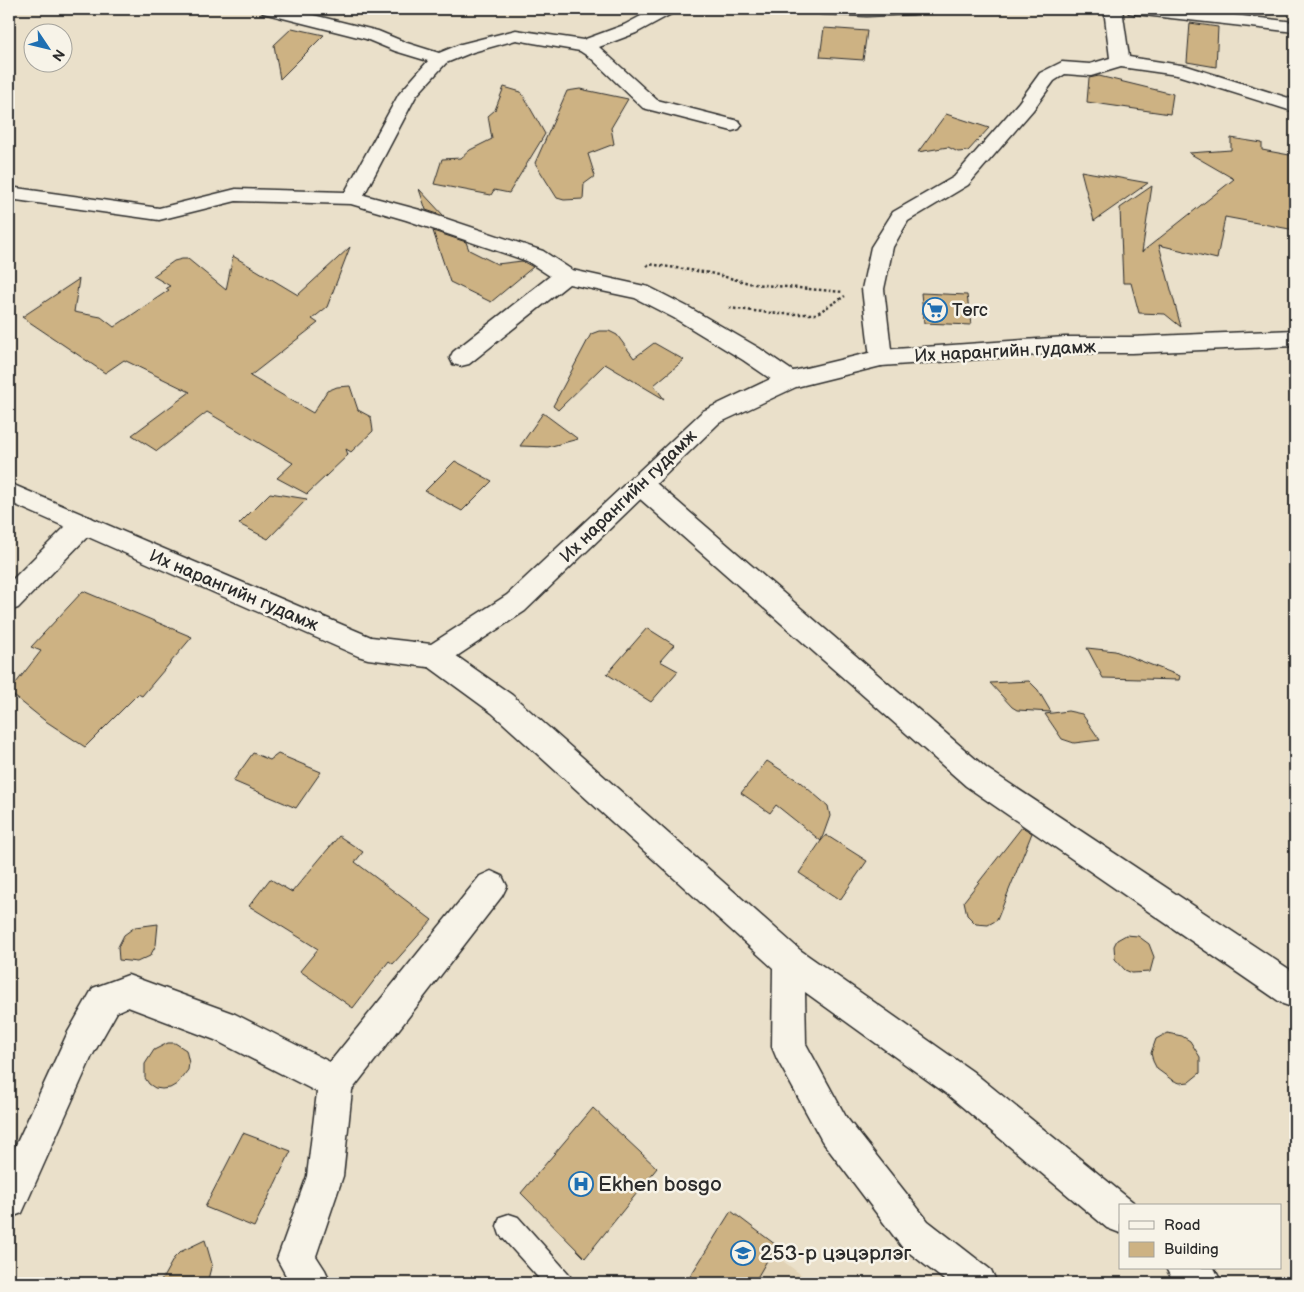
<svg xmlns="http://www.w3.org/2000/svg" width="1304" height="1292" font-family="'Balsamiq Sans',sans-serif">
<style>
.built{fill:#e1d2b5}
.building{fill:#cdb283;stroke:#2b2b2b}
.lines{fill:none;stroke-linecap:round;stroke-linejoin:round}
.service-casing{stroke:#2b2b2b;stroke-width:3}
.minor-casing{stroke:#2b2b2b;stroke-width:3}
.secondary-casing{stroke:#2b2b2b;stroke-width:3}
.path{stroke:#2b2b2b;stroke-width:2.5;stroke-dasharray:2.5 2.5;stroke-linecap:butt}
.service{fill:#f7f3e8;fill-rule:evenodd}
.minor{fill:#f7f3e8;fill-rule:evenodd}
.secondary{fill:#f7f3e8;fill-rule:evenodd}
.labels{text-anchor:middle;stroke-width:5;stroke-linejoin:round;paint-order:stroke}
.poi-label{font-size:18px;fill:#2b2b2b;stroke:#f7f3e8;text-anchor:start}
.street-label{font-size:18px;fill:#2b2b2b;stroke:#f7f3e8}
.near-poi-label{font-size:21px;fill:#2b2b2b;stroke:#f7f3e8;text-anchor:start}
</style>
<rect width="100%" height="100%" fill="#eae0ca"/>
<filter id="ink" filterUnits="userSpaceOnUse"><feTurbulence type="fractalNoise" baseFrequency=".02" numOctaves="2"/><feDisplacementMap in="SourceGraphic" scale="10" xChannelSelector="R" yChannelSelector="G"/><feConvolveMatrix kernelMatrix="1 2 1 2 8 2 1 2 1" color-interpolation-filters="sRGB"/></filter>
<g filter="url(#ink)">
<polygon class="built" points="733,1223 812,1283 694,1283"/>
<g class="building">
<polygon points="1190,23 1218,27 1216,67 1187,62"/>
<polygon points="292,28 324,35 280,79 274,45"/>
<polygon points="824,28 867,31 863,60 820,57"/>
<polygon points="1099,76 1173,94 1170,114 1087,102 1089,78"/>
<polygon points="504,87 521,92 545,134 509,193 494,190 491,195 434,184 442,159 461,158 470,150 492,139 488,116 495,110"/>
<polygon points="580,89 628,99 611,128 614,144 588,154 595,176 584,184 583,199 564,200 557,198 535,163 567,91"/>
<polygon points="946,114 989,128 968,151 958,152 948,147 918,152"/>
<polygon points="1231,138 1262,143 1262,150 1295,156 1295,230 1225,217 1217,259 1159,245 1181,327 1165,314 1139,313 1131,283 1123,283 1120,208 1152,186 1142,252 1234,179 1189,153 1231,150"/>
<polygon points="1081,171 1148,183 1094,221"/>
<polygon points="419,189 444,216 426,210"/>
<polygon points="433,231 466,242 469,250 497,264 522,261 533,267 491,302 450,282"/>
<polygon points="350,247 327,307 312,319 318,323 250,376 313,413 327,391 337,387 350,386 358,410 371,417 373,431 351,452 346,449 348,455 307,494 277,478 293,463 207,412 157,451 132,435 190,392 124,360 105,373 22,317 79,279 74,312 101,317 114,327 169,290 166,288 170,286 153,276 174,261 182,259 188,259 226,290 233,256 298,295"/>
<polygon points="921,293 967,295 971,325 924,323"/>
<polygon points="599,331 609,331 617,335 634,358 654,343 684,360 654,385 664,399 605,364 558,410 553,406 591,334"/>
<polygon points="543,413 578,439 548,447 520,446"/>
<polygon points="455,461 492,481 462,511 425,491"/>
<polygon points="270,493 307,499 268,539 239,524"/>
<polygon points="83,591 192,637 142,696 138,694 85,747 44,720 9,692 41,651 31,647"/>
<polygon points="647,628 674,645 660,661 678,671 651,702 607,674"/>
<polygon points="1087,648 1115,651 1180,676 1179,680 1103,678"/>
<polygon points="1029,681 1038,690 1051,712 1017,710 1012,707 990,683"/>
<polygon points="1068,711 1082,714 1100,740 1074,743 1062,739 1045,714"/>
<polygon points="253,753 270,760 278,754 321,772 296,808 233,781"/>
<polygon points="767,761 800,782 828,806 830,816 821,841 826,835 867,861 840,900 799,873 821,841 776,805 770,813 741,793"/>
<polygon points="1022,827 1032,833 997,920 988,925 976,924 967,915 964,901"/>
<polygon points="339,836 363,852 355,862 432,920 393,964 389,961 353,1008 300,971 318,949 249,906 270,879 292,892"/>
<polygon points="158,924 156,945 150,956 137,962 119,960 118,947 124,935 135,927"/>
<polygon points="1126,935 1138,936 1149,944 1154,957 1150,972 1132,973 1125,970 1115,959 1114,946 1117,940"/>
<polygon points="1167,1033 1182,1036 1190,1041 1200,1057 1200,1073 1189,1082 1180,1083 1172,1080 1157,1069 1153,1061 1151,1053 1156,1039"/>
<polygon points="168,1043 175,1043 186,1050 189,1063 188,1070 177,1084 170,1088 162,1089 155,1088 149,1084 145,1078 145,1064 154,1050"/>
<polygon points="593,1108 657,1168 585,1258 521,1193"/>
<polygon points="243,1133 291,1151 254,1227 205,1207"/>
<polygon points="731,1211 776,1245 754,1283 686,1283"/>
<polygon points="205,1240 212,1264 207,1283 160,1283 174,1258 180,1252"/>
</g>
<g class="lines">
<defs>
<polygon id="service" points="509,1214 518,1217 569,1274 573,1283 543,1283 500,1235 497,1226 500,1217"/>
<g id="minor">
<polygon points="260,9 289,9 378,31 407,43 439,53 461,44 516,30 583,40 624,25 654,9 676,9 673,13 636,33 599,47 657,100 739,121 742,125 739,129 732,131 643,108 592,59 580,51 516,40 473,52 446,63 416,96 364,195 420,210 543,251 572,270 649,287 690,308 759,348 797,374 801,380 797,386 789,388 781,386 743,360 674,318 635,298 569,284 469,364 461,366 453,364 450,358 453,352 550,276 527,261 406,220 351,204 236,201 159,220 9,199 9,187 159,208 236,189 345,192 399,94 428,61 395,51 366,39 263,13"/>
<polygon points="813,9 922,9 919,13 913,14 867,16 822,14 816,13"/>
<polygon points="1104,9 1122,9 1129,57 1187,66 1295,100 1295,112 1177,75 1121,67 1091,76 1065,74 1054,81 1033,110 968,185 908,221 893,247 884,289 892,358 889,364 881,366 873,364 870,358 862,289 871,247 890,217 893,212 954,177 1019,102 1040,73 1062,62 1090,64 1110,58"/>
<polygon points="1126,9 1180,9 1295,22 1295,32 1135,14 1129,13"/>
<polygon points="640,475 649,477 986,768 1295,973 1295,1008 1283,1004 966,786 631,491 628,484 631,477"/>
<polygon points="83,515 92,518 96,525 92,532 18,608 9,611 9,583 74,518"/>
<polygon points="435,644 445,648 512,695 800,950 972,1071 1133,1202 1134,1206 1120,1206 1120,1233 1107,1228 948,1095 805,992 806,1044 846,1117 928,1221 991,1270 997,1283 948,1283 902,1247 822,1141 777,1059 772,1047 773,968 492,713 425,664 421,656 425,648"/>
<polygon points="491,871 502,876 507,886 502,896 352,1090 343,1176 316,1256 325,1270 331,1283 290,1283 277,1259 307,1176 317,1092 215,1040 128,1007 117,1012 92,1056 22,1213 9,1218 9,1160 68,1032 93,988 128,975 235,1014 330,1062 480,876"/>
<polygon points="1166,1268 1214,1268 1222,1283 1174,1283"/>
</g>
<polygon id="secondary" points="1295,330 1295,346 1132,353 1065,353 881,366 796,387 719,423 525,611 445,664 435,668 368,659 358,656 9,502 9,483 371,637 431,644 507,595 703,411 781,374 881,350 1065,337 1132,337"/>
</defs>
<use href="#service" class="service-casing"/>
<use href="#minor" class="minor-casing"/>
<use href="#secondary" class="secondary-casing"/>
<g class="path">
<polyline points="647,266 649,264 710,273 753,284 843,292"/>
<polyline points="729,308 779,314 816,314 845,296"/>
</g>
<use href="#service" class="service"/>
<use href="#minor" class="minor"/>
<use href="#secondary" class="secondary"/>
</g>
</g>
<defs>
<symbol id="supermarket-ring" viewBox="-11 -11 22 22"><circle r="9.5" fill="#f7f3e8" stroke="#1f6fb2" stroke-width="1.5"/><path d="M-6-5.5h2.5l.6 2H6L4.5 2H-2.5L-4.4-4H-6ZM-1.5 3.2a1.3 1.3 0 1 0 .1 0ZM3 3.2a1.3 1.3 0 1 0 .1 0Z" fill="#1f6fb2"/></symbol>
<symbol id="hospital-ring" viewBox="-11 -11 22 22"><circle r="9.5" fill="#f7f3e8" stroke="#1f6fb2" stroke-width="1.5"/><path d="M-5-5h3v3.5h4V-5h3V5h-3V1.5h-4V5h-3Z" fill="#1f6fb2"/></symbol>
<symbol id="school-ring" viewBox="-11 -11 22 22"><circle r="9.5" fill="#f7f3e8" stroke="#1f6fb2" stroke-width="1.5"/><path d="M0-5L7-2L0 1L-7-2ZM-4 1L0 2.5L4 1V4Q0 6-4 4Z" fill="#1f6fb2"/></symbol>
</defs>
<g fill-rule="evenodd">
<use href="#supermarket-ring" x="921" y="296" width="28" height="28"/>
<use href="#hospital-ring" x="567" y="1170" width="28" height="28"/>
<use href="#school-ring" x="729" y="1239" width="28" height="28"/>
</g>
<g class="labels">
<g class="poi-label">
<text x="952" y="316">Төгс</text>
</g>
<g class="street-label">
<text transform="translate(1005 351) rotate(-3)" y="6">Их нарангийн гудамж</text>
<text transform="translate(628 496) rotate(-44)" y="6">Их нарангийн гудамж</text>
<text transform="translate(234 590) rotate(23)" y="6">Их нарангийн гудамж</text>
</g>
<g class="near-poi-label">
<text x="598" y="1191">Ekhen bosgo</text>
<text x="760" y="1260">253-р цэцэрлэг</text>
</g>
</g>
<rect width="1304" height="1292" fill="none" stroke="#f7f3e8" stroke-width="30"/>
<rect x="15" y="15" width="1274" height="1262" fill="none" stroke="#2b2b2b" stroke-width="2" filter="url(#ink)"/>
<rect x="1119" y="1204" width="162" height="65" fill="#f7f3e8" stroke="#a5a39c"/>
<rect x="1129" y="1221" width="25" height="8" fill="#f7f3e8" stroke="#a5a39c"/>
<text x="1164" y="1230" font-size="15" fill="#2b2b2b">Road</text>
<rect x="1129" y="1242" width="25" height="15" fill="#cdb283" stroke="#a5a39c"/>
<text x="1164" y="1254" font-size="15" fill="#2b2b2b">Building</text>
<g transform="translate(48 48) rotate(125)"><circle r="24" fill="#f7f3e8" stroke="#a5a39c"/>
<path d="M0-4L9 19L0 12L-9 19Z" fill="#1f6fb2"/>
<text y="-8" font-size="14" font-weight="bold" text-anchor="middle" fill="#2b2b2b">N</text>
</g>
</svg>
